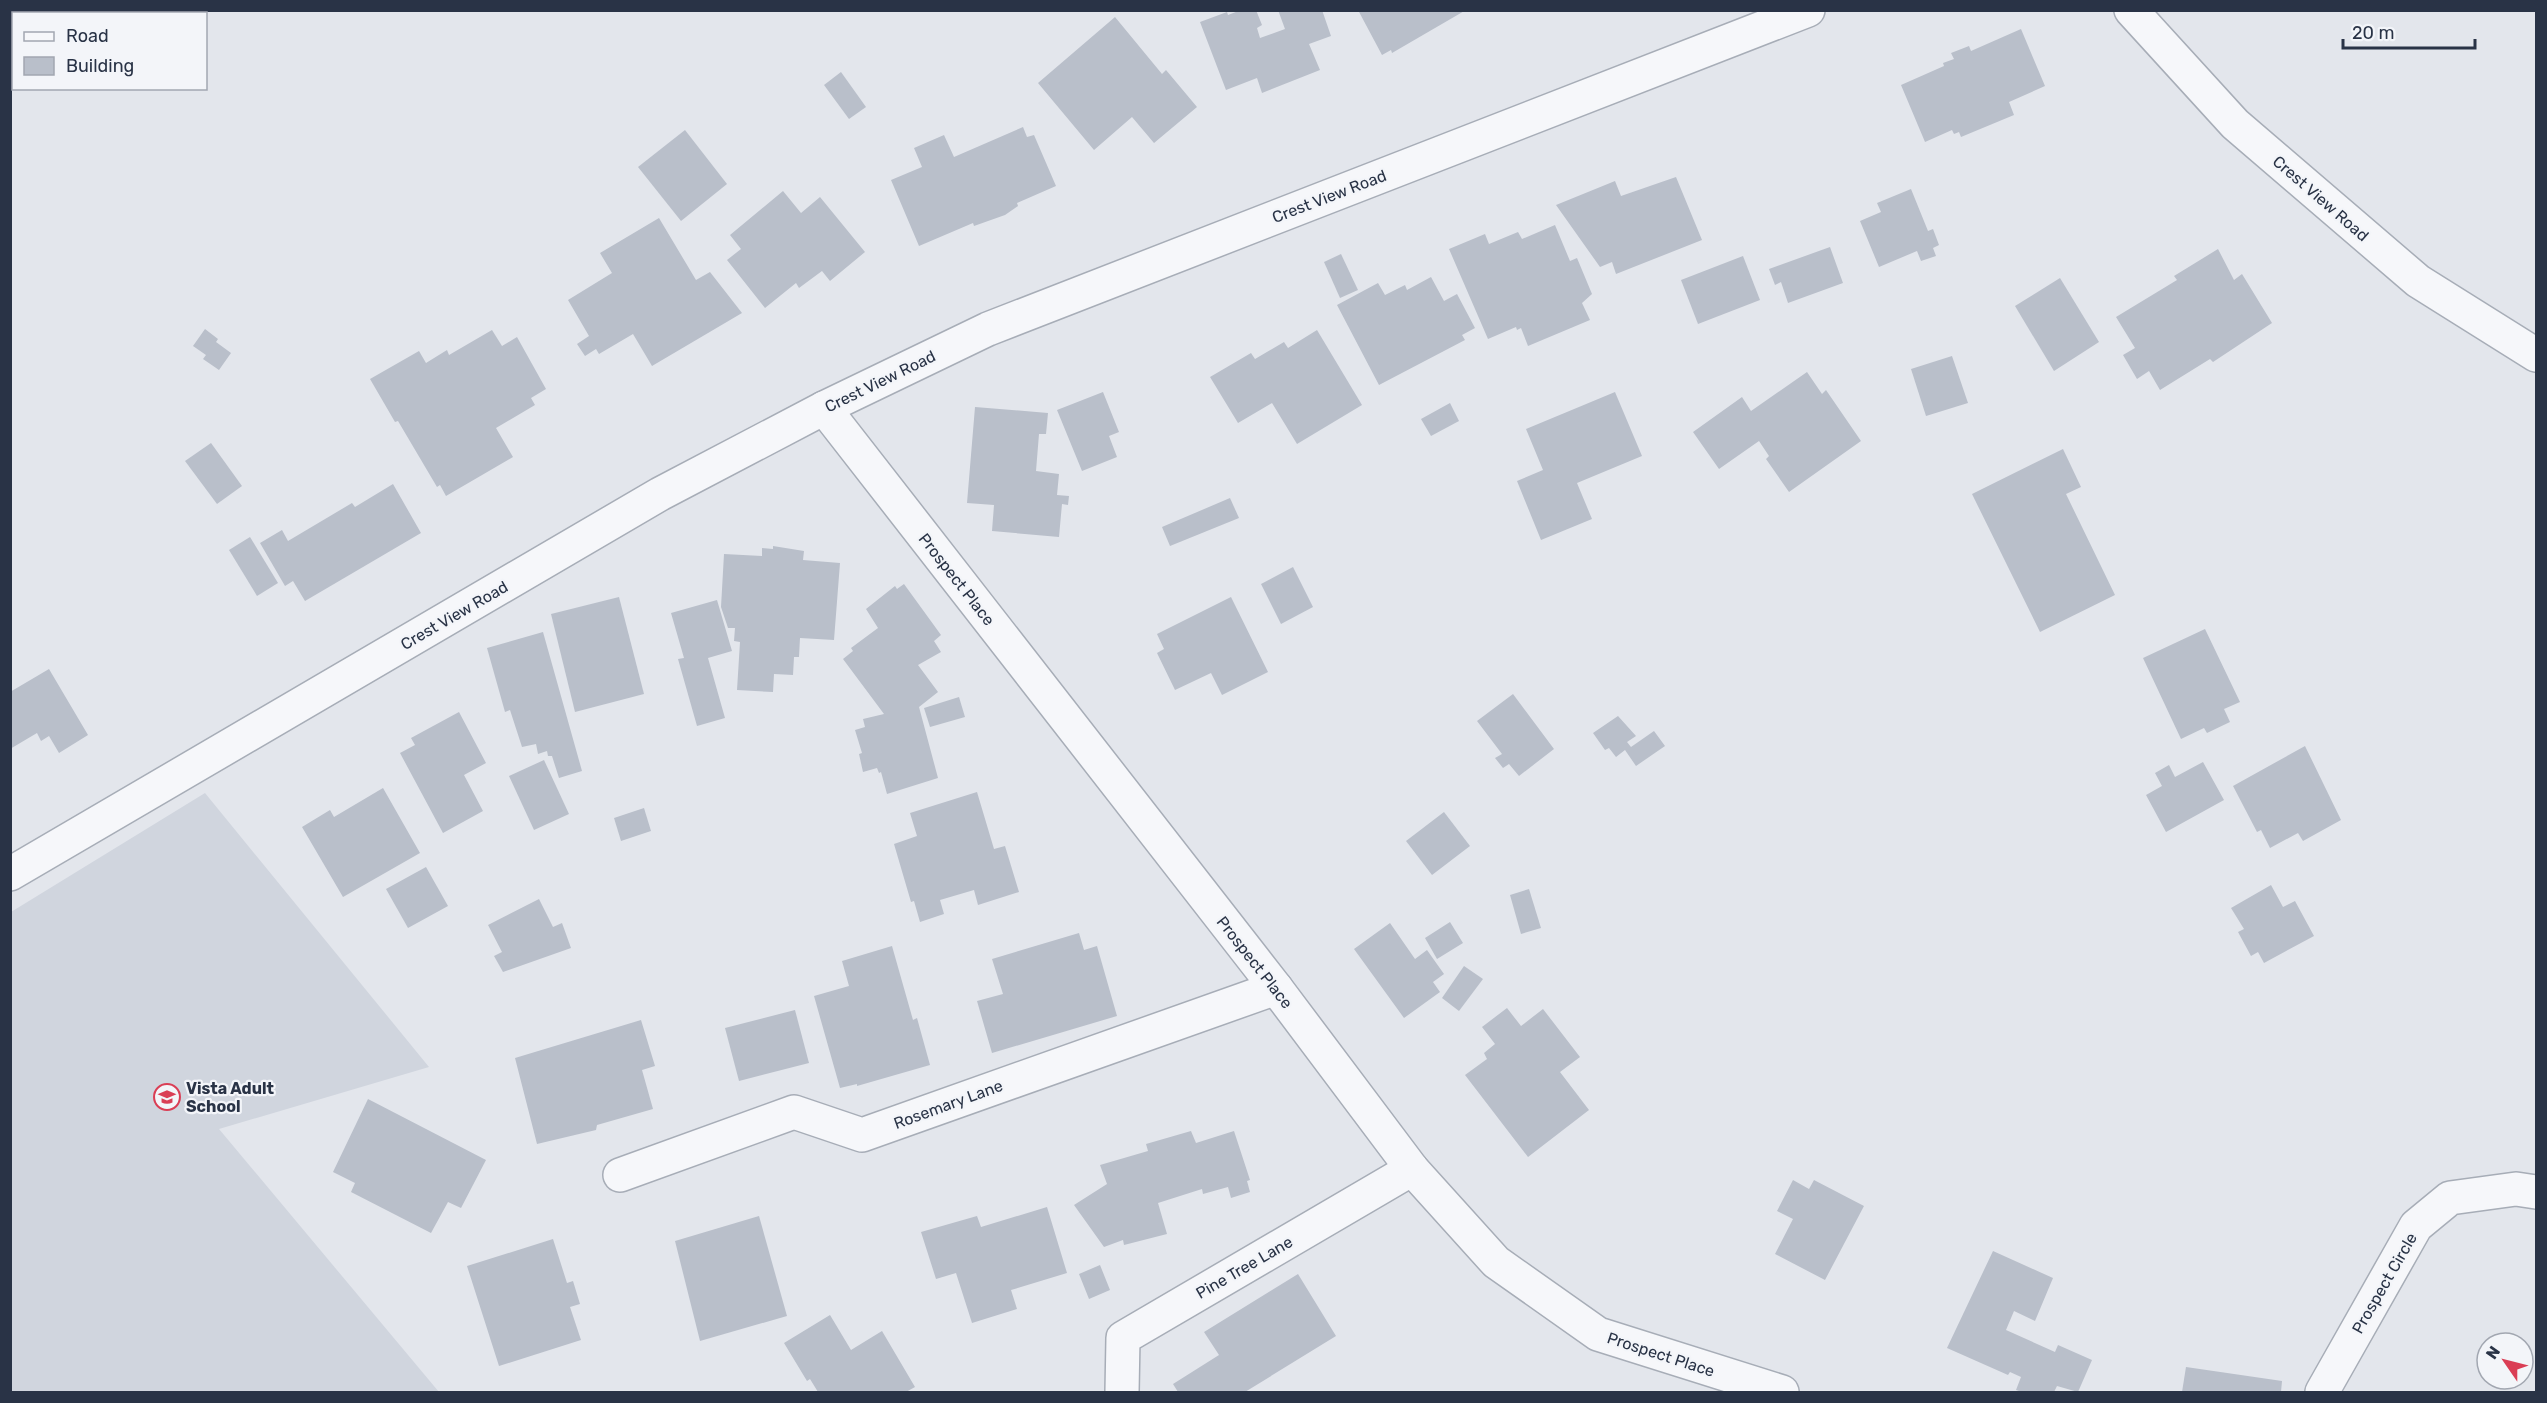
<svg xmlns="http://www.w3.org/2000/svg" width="2547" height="1403" font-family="Rubik,sans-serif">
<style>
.built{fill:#d0d5de}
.building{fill:#b9bfca}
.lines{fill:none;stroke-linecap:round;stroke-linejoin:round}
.minor-casing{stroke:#a7adb7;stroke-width:36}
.minor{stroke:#f6f7fa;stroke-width:33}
.labels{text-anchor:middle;stroke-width:4.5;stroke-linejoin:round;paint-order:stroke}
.street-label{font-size:16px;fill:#293346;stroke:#f3f5f9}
.poi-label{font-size:16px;font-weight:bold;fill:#293346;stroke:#f3f5f9;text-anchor:start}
</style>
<rect width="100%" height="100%" fill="#e3e6ec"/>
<polygon class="built" points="205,793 429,1067 219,1129 439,1392 11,1392 11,912"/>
<g class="building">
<polygon points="1241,10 1256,10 1262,25 1257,28 1260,38 1285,29 1278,10 1322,10 1331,36 1309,44 1320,70 1262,93 1257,78 1226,90 1200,22 1227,12 1228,15"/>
<polygon points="1358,10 1466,10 1392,53 1391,50 1382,55"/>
<polygon points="1115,17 1162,74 1166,70 1197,107 1154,143 1132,117 1094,150 1038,83"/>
<polygon points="2021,29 2045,86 2009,102 2014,115 1961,137 1959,132 1954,134 1952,130 1925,142 1901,85 1944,66 1943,63 1954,59 1951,53 1969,46 1971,51"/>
<polygon points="841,72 866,107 849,119 824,85"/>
<polygon points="1023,127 1027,137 1034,135 1056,186 1017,203 1018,206 1005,215 974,226 973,223 919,246 891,180 922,167 914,148 944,135 954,157"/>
<polygon points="685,130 727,184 681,221 638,167"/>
<polygon points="1676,177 1702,240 1616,274 1612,262 1600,267 1556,205 1615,181 1621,196"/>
<polygon points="1911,189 1928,231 1933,229 1939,245 1933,248 1936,256 1921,261 1917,251 1879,267 1860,221 1881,212 1877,203"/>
<polygon points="783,191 801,213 820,197 865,252 830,281 822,271 799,288 796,283 765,308 727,260 741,249 730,235"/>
<polygon points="659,218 696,280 710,272 742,313 652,366 633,334 599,354 596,349 585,356 577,344 589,336 568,300 612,273 600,253"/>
<polygon points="1555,225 1570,261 1577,258 1592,294 1582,303 1590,320 1528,346 1521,328 1517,330 1516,327 1488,339 1449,249 1485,234 1489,244 1518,232 1522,239"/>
<polygon points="1830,247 1843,283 1788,303 1781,282 1775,285 1769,269"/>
<polygon points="2218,249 2234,280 2242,274 2272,323 2213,362 2210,359 2160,390 2149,371 2137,379 2123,355 2135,348 2116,317 2177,280 2174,276"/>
<polygon points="1341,254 1358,290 1340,298 1324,262"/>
<polygon points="1743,256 1760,300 1698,324 1681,280"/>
<polygon points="1431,277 1444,301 1457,294 1475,328 1462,335 1465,340 1379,385 1337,305 1378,283 1385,295 1405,285 1407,290"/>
<polygon points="2060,278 2099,342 2054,371 2015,306"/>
<polygon points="205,329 218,339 216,342 231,353 219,370 203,359 206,355 193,346"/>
<polygon points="492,330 502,346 517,337 546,389 531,398 535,405 496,428 513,457 446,496 440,485 437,487 398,421 395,422 370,379 419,351 426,363 447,350 449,355"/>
<polygon points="1317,330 1362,405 1297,444 1272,403 1238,423 1210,377 1251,353 1255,359 1284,342 1288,348"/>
<polygon points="1952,356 1968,403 1926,416 1911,369"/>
<polygon points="1807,372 1822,394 1826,390 1861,441 1789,492 1766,459 1769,456 1759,441 1719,469 1693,432 1742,397 1751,411"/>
<polygon points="1103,392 1119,432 1109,436 1117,457 1082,471 1057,410"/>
<polygon points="1615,392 1642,456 1577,483 1592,519 1541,540 1517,481 1543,470 1526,429"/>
<polygon points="1450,403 1459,421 1431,436 1421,419"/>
<polygon points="975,407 1048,413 1046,434 1039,434 1036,471 1059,474 1057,495 1069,496 1068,505 1062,504 1059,537 992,531 994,505 967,503"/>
<polygon points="211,443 242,486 217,504 185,461"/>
<polygon points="2063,449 2081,487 2066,494 2115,595 2040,632 1972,494"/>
<polygon points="393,484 421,533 305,601 293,581 285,586 260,543 282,530 288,541 352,503 355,507"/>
<polygon points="1230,498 1239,518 1170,546 1162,527"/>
<polygon points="250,537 278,583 257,596 229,550"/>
<polygon points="773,546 804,551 803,560 840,563 834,640 800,638 799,657 794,657 793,675 774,674 773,692 737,690 740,642 734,641 735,628 728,628 721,607 724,554 762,556 762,548 773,549"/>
<polygon points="1293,567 1313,607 1281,624 1261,584"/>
<polygon points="904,584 941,635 934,641 941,652 918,665 938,692 919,707 938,778 887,794 881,772 879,773 877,768 863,772 859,754 862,753 855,730 865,727 863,719 884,714 843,659 853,651 851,648 878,628 866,609 895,586 897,589"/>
<polygon points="619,597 644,694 575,712 551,614"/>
<polygon points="1231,597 1268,672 1222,695 1211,673 1175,690 1157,653 1164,649 1157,634"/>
<polygon points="717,600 732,651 708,658 725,718 697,726 678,659 684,658 671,613"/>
<polygon points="2205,629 2240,702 2224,709 2230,722 2207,733 2204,728 2181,739 2143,658"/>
<polygon points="543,632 582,771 559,778 552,756 548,756 547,751 538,754 536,744 522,747 510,710 505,712 487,648"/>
<polygon points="49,669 88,735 59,753 49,736 41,741 37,733 10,749 10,692"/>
<polygon points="1513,694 1554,749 1519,776 1509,764 1503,768 1495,758 1502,754 1477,721"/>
<polygon points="959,697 965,717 930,727 924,708"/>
<polygon points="459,712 486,763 464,775 483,811 443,833 400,753 415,745 411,738"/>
<polygon points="1618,716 1636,736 1627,742 1631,747 1654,731 1665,746 1636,766 1625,750 1616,757 1609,748 1605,750 1593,733"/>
<polygon points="2305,746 2341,820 2303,841 2298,833 2270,848 2261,830 2257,832 2233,786"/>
<polygon points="544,760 569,814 534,830 509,776"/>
<polygon points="2203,762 2224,800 2166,832 2146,795 2162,786 2155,773 2169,765 2175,777"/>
<polygon points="383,788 420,853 343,897 302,827 330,810 334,817"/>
<polygon points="977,792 994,849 1005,846 1019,892 978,905 974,890 940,900 944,914 920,922 914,901 911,902 894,844 917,836 910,813"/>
<polygon points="644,808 651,831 621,841 614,818"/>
<polygon points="1444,812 1470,846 1432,875 1406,841"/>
<polygon points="426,867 448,906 408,928 386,889"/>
<polygon points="2271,885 2283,907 2295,901 2314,936 2264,963 2258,952 2251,956 2238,932 2244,929 2231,908"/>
<polygon points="1529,889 1541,928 1521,934 1510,895"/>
<polygon points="539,899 553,927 562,923 571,948 503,972 494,956 502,952 488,925"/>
<polygon points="1450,922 1463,943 1437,959 1425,938"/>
<polygon points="1390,923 1415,959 1427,950 1444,974 1433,982 1440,992 1404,1018 1354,949"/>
<polygon points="1079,933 1084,950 1097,946 1117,1016 992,1053 977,1001 1003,994 992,959"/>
<polygon points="892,946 913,1020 917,1018 930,1065 857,1086 857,1084 840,1088 814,996 849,986 842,961"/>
<polygon points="1464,966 1483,979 1459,1011 1442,998"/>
<polygon points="1507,1008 1521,1026 1543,1009 1580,1057 1560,1072 1589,1110 1528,1157 1465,1075 1487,1059 1484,1053 1495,1044 1482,1027"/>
<polygon points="795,1010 809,1063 739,1081 725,1028"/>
<polygon points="641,1020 655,1066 642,1070 653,1109 597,1125 596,1130 537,1144 515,1058"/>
<polygon points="368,1099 486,1160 461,1208 448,1202 431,1233 351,1192 355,1183 333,1172"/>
<polygon points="1191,1131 1196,1143 1234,1131 1250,1180 1247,1181 1250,1192 1231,1198 1228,1187 1203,1194 1202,1189 1158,1203 1167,1234 1124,1245 1123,1240 1104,1247 1074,1205 1107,1184 1100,1165 1148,1151 1146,1144"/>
<polygon points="1793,1180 1809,1189 1814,1180 1864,1206 1825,1280 1775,1254 1793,1219 1777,1211"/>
<polygon points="1047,1207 1067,1273 1011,1290 1017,1309 972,1323 956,1273 936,1279 921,1232 977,1216 981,1227"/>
<polygon points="759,1216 787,1316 700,1341 675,1241"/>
<polygon points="553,1239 567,1283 573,1281 580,1304 570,1307 581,1340 499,1366 467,1266"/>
<polygon points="1993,1251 2053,1278 2035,1321 2014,1311 2006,1330 2055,1352 2058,1345 2092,1360 2078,1392 2057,1386 2054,1392 2022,1392 2016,1390 2021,1377 2010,1372 2008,1375 1947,1348"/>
<polygon points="1100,1265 1110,1290 1089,1299 1079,1274"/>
<polygon points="1298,1274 1336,1336 1245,1392 1178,1392 1173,1384 1219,1355 1204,1332"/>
<polygon points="830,1315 851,1350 882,1331 915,1387 906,1392 818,1392 810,1379 807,1381 784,1343"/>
<polygon points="2186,1367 2282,1381 2281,1392 2182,1392"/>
</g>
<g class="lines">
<defs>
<g id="minor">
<polyline points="2131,10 2235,124 2418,281 2536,355"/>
<polyline points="824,408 1276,988 1412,1169 1496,1262 1598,1334 1782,1392"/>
<polyline points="10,874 660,494 824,408 988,329 1808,10"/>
<polyline points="620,1175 794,1112 862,1135 1276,988"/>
<polyline points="1122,1392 1123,1338 1412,1169"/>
<polyline points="2322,1392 2416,1226 2450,1198 2516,1189 2536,1192"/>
</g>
</defs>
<use href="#minor" class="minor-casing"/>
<use href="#minor" class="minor"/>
</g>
<defs>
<symbol id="school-ring" viewBox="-11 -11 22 22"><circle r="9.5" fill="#f3f5f9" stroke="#da3e55" stroke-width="1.5"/><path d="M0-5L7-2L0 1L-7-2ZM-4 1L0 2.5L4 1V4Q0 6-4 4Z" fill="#da3e55"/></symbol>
</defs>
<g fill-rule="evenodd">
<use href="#school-ring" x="152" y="1082" width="30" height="30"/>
</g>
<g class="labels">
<g class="street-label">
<text transform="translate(1329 196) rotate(-21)" y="6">Crest View Road</text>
<text transform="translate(2321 198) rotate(41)" y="6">Crest View Road</text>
<text transform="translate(880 381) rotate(-26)" y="6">Crest View Road</text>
<text transform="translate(957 579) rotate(52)" y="6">Prospect Place</text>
<text transform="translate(454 615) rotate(-30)" y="6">Crest View Road</text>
<text transform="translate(1255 962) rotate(52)" y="6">Prospect Place</text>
<text transform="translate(948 1104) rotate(-20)" y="6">Rosemary Lane</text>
<text transform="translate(1244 1267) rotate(-30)" y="6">Pine Tree Lane</text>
<text transform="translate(2384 1283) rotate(-60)" y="6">Prospect Circle</text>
<text transform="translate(1661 1354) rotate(18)" y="6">Prospect Place</text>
</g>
<g class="poi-label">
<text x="186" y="1094">Vista Adult<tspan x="186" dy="18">School</tspan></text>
</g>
</g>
<rect width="2547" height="1403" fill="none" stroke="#293346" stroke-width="24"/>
<rect x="12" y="12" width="195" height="78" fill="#f3f5f9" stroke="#a2a7b1" stroke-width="1.5"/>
<rect x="24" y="32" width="30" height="9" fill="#f6f7fa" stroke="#a2a7b1" stroke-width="1.5"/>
<text x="66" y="42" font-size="18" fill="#293346">Road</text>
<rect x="24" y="57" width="30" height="18" fill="#b9bfca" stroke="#a2a7b1" stroke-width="1.5"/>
<text x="66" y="72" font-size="18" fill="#293346">Building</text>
<g transform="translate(2505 1361) rotate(305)"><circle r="28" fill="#f3f5f9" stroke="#a2a7b1" stroke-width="1.5"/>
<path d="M0-4.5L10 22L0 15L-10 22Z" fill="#da3e55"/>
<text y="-9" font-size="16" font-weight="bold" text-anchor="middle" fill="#293346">N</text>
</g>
<path d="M2343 39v9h132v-9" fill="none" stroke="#293346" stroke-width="3"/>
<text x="2352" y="39" font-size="18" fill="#293346" stroke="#f3f5f9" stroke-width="4.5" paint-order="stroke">20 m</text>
</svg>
